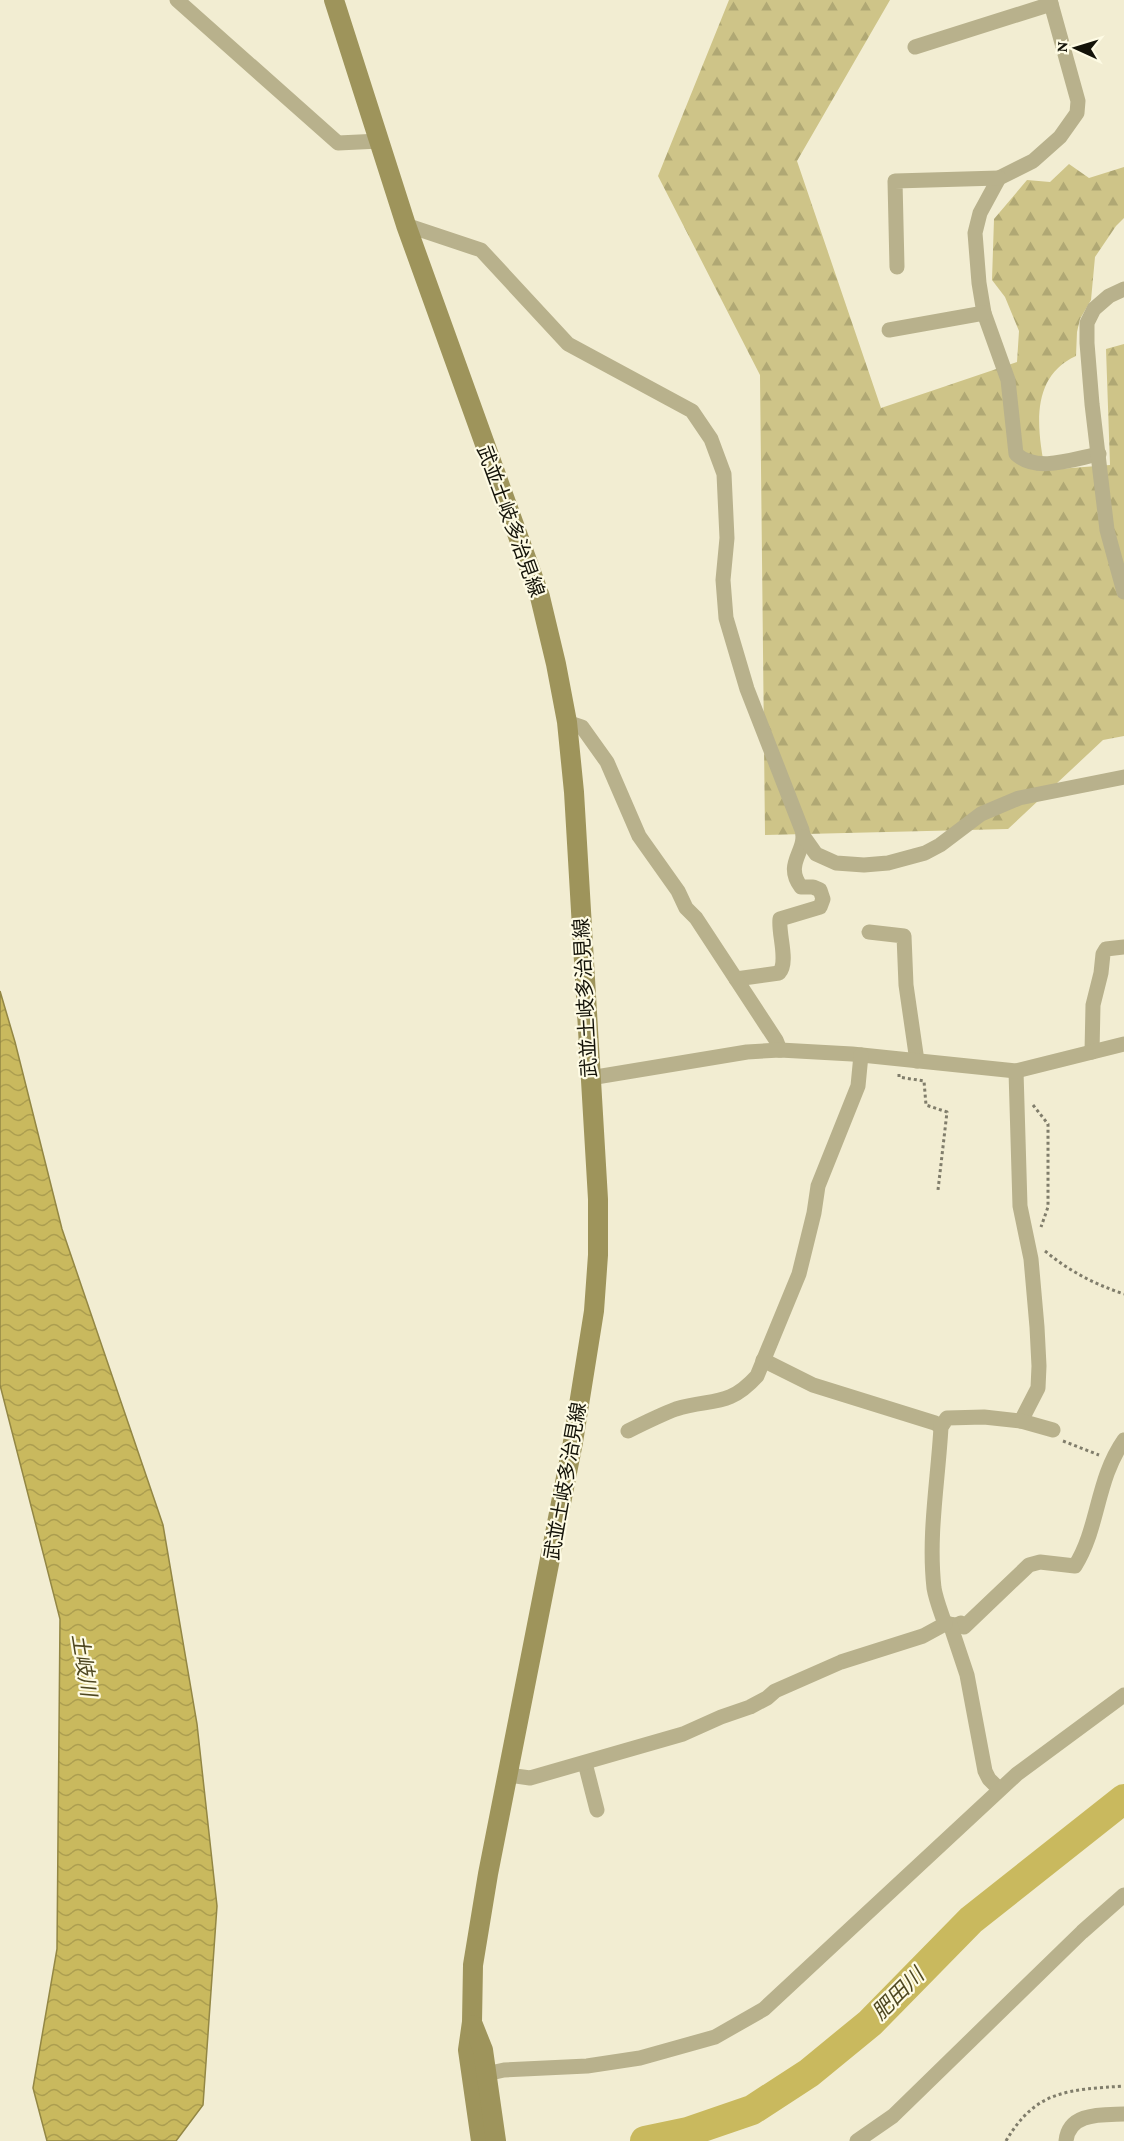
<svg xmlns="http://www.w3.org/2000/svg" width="1124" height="2141" font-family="'Crimson Pro','Noto Sans JP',serif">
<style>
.forest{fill:url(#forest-firs)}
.water{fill:url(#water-waves);stroke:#938744;stroke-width:1.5}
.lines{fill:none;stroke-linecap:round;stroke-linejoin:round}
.river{stroke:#c9b95e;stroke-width:30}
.path{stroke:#807d6b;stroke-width:3;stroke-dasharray:3 3;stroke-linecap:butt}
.street{stroke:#b8b18c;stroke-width:15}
.secondary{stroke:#9e945b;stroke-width:20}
.labels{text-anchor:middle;stroke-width:4.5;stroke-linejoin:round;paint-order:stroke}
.street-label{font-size:20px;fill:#141309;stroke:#fefbe4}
.water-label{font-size:21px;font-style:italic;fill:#4e4720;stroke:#fefbe4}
</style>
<defs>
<pattern id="forest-firs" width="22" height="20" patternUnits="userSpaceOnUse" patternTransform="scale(1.5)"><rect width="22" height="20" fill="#cec488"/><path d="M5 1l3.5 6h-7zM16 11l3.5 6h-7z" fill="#b0a874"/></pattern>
<pattern id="water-waves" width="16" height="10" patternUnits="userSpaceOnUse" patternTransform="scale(1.5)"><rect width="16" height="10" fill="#c9b95e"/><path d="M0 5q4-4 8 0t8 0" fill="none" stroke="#ac9e50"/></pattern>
</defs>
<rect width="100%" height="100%" fill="#f2edd2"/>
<path class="forest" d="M 729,0 L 890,0 L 797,161 L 881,408 L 1017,362 L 1019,331 L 1005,297 L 992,280 L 994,219 L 1027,180 L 1050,182 L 1069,164 L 1089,178 L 1124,167 L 1124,218 L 1116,226 L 1095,257 L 1091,300 L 1080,319 L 1077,332 L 1076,356 C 1030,377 1037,428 1045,470 L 1110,465 L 1106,349 L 1124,344 L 1124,736 L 1103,740 L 1008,829 L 765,835 L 760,375 L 658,176 Z"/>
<polygon class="water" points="0,991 15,1042 62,1229 163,1525 197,1724 217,1906 203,2105 176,2141 47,2141 33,2088 57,1949 60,1619 0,1385"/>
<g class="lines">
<polyline class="river" points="645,2141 688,2132 752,2110 809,2073 870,2023 971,1920 1124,1799"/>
<g class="path">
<polyline points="899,1074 899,1077 924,1081 926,1105 947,1112 938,1190"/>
<polyline points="1033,1105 1048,1124 1048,1207 1041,1227"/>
<path d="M 1045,1251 C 1069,1271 1094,1284 1124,1294"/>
<polyline points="1063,1441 1099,1455"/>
<path d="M 1006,2141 C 1036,2089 1070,2090 1124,2086"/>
</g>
<g class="street">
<polyline points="177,0 338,143 380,141"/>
<path d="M 1050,0 L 1078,101 L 1077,113 L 1060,137 L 1033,161 L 999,178 L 980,213 L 975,233 L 979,283 L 984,313 L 1008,380 L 1016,454 C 1037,473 1073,459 1099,454"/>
<polyline points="915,47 1051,4"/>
<path d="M 406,225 L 481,250 L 568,344 L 692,411 L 711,439 L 724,474 L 727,538 L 723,580 L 726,618 L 747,689 L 802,830 C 808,851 783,863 801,887 L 813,887 L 820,890 L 823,899 L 820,907 L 780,919 C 778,934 789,962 779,973 L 736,979"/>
<polyline points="897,267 895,181 999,178"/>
<polyline points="1124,289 1109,296 1094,309 1087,323 1087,343 1092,404 1107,530 1124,592"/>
<polyline points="889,330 984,313"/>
<polyline points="567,722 582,727 607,762 639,836 678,891 686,908 696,918 776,1040 780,1050"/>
<polyline points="804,837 816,854 836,863 864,865 888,863 925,853 940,845 981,814 1019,798 1124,777"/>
<polyline points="869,932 904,936 906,985 917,1061"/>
<polyline points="1092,1052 1093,1005 1101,973 1103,954 1106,949 1124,947"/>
<polyline points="1016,1071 1020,1206 1031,1259 1037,1327 1039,1366 1038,1388 1021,1421"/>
<polyline points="590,1078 747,1052 780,1050 852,1054 1016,1071 1124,1044"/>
<polyline points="763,1360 813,1385 935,1423 941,1427"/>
<path d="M 628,1431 C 644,1423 660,1415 676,1409 C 712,1398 728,1408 757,1376 L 799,1274 L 814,1213 L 818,1186 L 858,1086 L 861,1055"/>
<path d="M 945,1624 L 957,1625 L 961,1623 L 964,1627 L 1029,1565 L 1040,1562 L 1075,1566 C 1099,1528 1096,1480 1124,1440"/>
<polyline points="950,1624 967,1675 985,1771 989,1779 999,1789"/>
<polyline points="585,1763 597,1810"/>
<path d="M 508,1775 L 530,1778 L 683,1734 L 721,1717 L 750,1707 L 767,1698 L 775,1691 L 841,1662 L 923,1636 L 945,1624 C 941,1612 936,1600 934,1588 C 928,1535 938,1481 941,1427 L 947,1418 L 984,1417 L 1021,1421 L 1053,1430"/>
<polyline points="486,2074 504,2070 587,2066 640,2058 715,2037 764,2009 1017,1774 1124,1695"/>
<polyline points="857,2141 893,2116 1082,1932 1124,1895"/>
<path d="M 1066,2141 C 1069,2112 1102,2115 1124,2114"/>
</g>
<g class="secondary">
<polyline points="334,0 406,225 540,597 556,664 567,722 574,792 598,1199 598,1255 594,1311 573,1442 488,1874 473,1965 472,2022 468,2050 481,2141"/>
<polyline points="473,2025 483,2050 496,2141"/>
</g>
</g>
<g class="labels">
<g class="street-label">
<text transform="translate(511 521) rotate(70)" y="7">武並土岐多治見線</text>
<text transform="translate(585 998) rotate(-93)" y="7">武並土岐多治見線</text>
<text transform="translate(565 1481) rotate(-80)" y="7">武並土岐多治見線</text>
</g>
<g class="water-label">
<text transform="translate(84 1665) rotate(81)" y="7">土岐川</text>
<text transform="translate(898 1994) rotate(-45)" y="7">肥田川</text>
</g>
</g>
<g transform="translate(1076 48) rotate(274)" stroke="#fefbe4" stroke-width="4.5" paint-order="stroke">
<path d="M0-4.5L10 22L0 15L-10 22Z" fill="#141309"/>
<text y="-9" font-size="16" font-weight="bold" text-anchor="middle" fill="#141309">N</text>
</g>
</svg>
